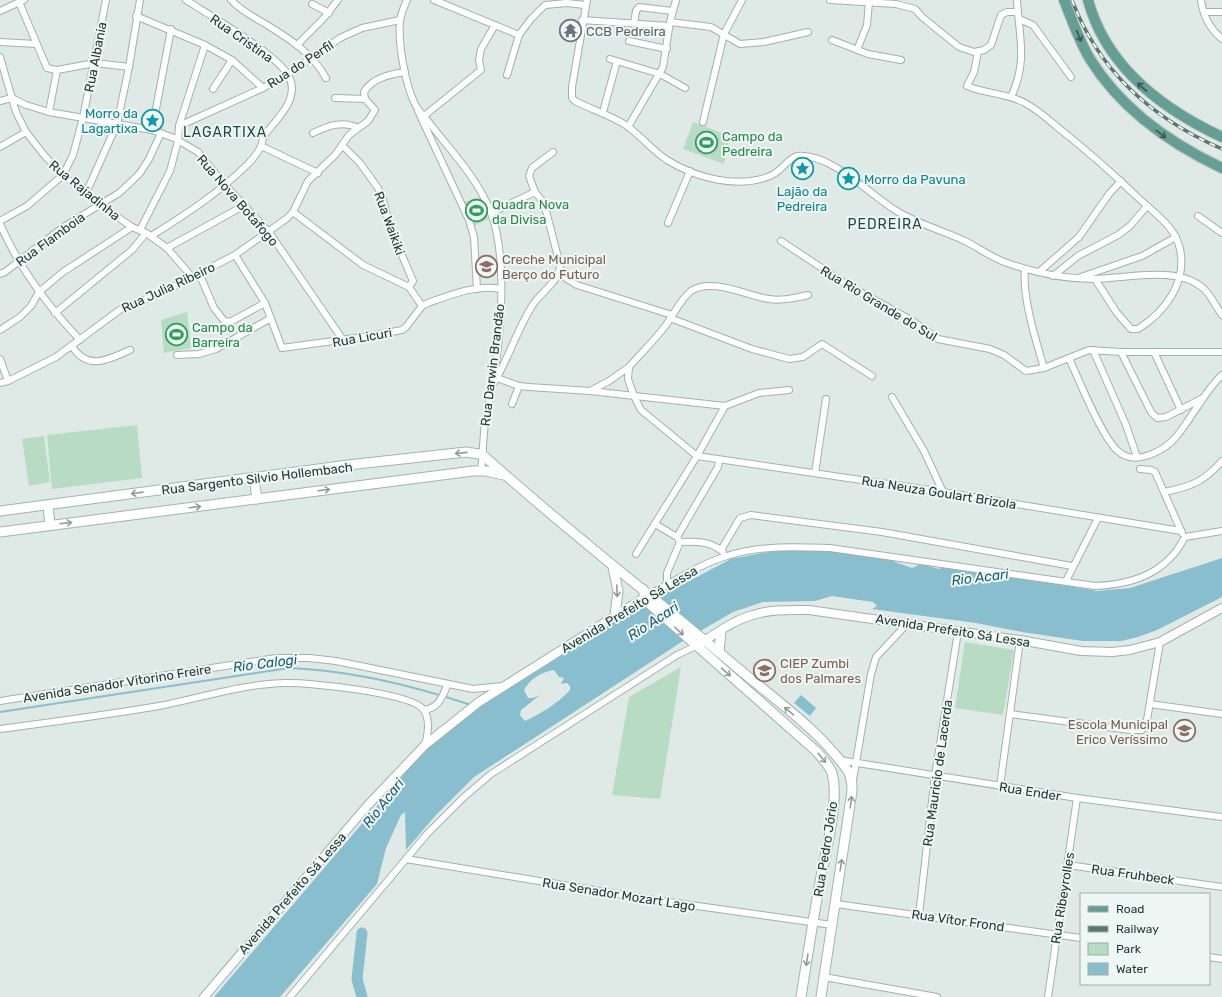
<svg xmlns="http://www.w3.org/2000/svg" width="1222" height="997" font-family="Rubik,sans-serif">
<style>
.green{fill:#b8dbc4}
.water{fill:#88bece;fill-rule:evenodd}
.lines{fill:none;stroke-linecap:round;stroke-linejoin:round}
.stream{stroke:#88bece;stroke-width:2}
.river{stroke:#88bece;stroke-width:11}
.minor-casing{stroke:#a2b1ad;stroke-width:8}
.tertiary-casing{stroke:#a2b1ad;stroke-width:10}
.secondary-casing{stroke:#9fb5af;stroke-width:11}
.primary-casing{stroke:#bcc4c2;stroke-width:12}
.minor{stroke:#fff;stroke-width:6}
.tertiary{stroke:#fff;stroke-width:8}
.secondary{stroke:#fff;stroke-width:9}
.primary{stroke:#659e94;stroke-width:10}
.rail-casing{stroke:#5b7570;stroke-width:3.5}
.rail{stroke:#eff7f4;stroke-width:2;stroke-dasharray:6;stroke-linecap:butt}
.oneway{stroke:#355751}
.oneway2{stroke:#909c9a}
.labels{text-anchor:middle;stroke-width:4;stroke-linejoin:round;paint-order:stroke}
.worship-label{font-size:13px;fill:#5b616d;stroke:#eff7f4;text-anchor:start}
.street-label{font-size:13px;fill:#213934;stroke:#eff7f4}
.culture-label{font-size:13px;fill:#0d838f;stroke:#eff7f4;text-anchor:end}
.leisure-label{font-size:13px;fill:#27864d;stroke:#eff7f4;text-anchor:start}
.education-label{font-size:13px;fill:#785e54;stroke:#eff7f4;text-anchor:start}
.neighbourhood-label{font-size:14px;letter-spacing:1px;fill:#1d4a43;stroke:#eff7f4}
.water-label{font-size:14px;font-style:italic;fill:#1d5e73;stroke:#eff7f4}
</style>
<rect width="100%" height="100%" fill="#dfeae6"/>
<g class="green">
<polygon points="693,122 730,136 724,164 683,149"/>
<polygon points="479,197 488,219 474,226 464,202"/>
<polygon points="187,312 191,348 164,353 161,320"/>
<polygon points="137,425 142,478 52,489 47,435"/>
<polygon points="44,436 50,482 29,486 22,439"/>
<polygon points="965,642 1014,650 1003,715 955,708"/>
<polygon points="681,667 660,799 612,795 629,697"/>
</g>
<g class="water">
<path d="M 779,550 L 844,550 L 894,557 L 895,562 L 912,568 L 921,564 L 939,569 L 944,567 L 974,569 L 1097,591 L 1130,588 L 1222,558 L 1222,597 L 1157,630 L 1138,637 L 1121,641 L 1083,641 L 1022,632 L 976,623 L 872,609 L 877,606 L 873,602 L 832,596 L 815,601 L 763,602 L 733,612 L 683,641 L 474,777 L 435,816 L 406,850 L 405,812 L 401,815 L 386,848 L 377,884 L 280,997 L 214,997 L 430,744 L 479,707 L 539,667 L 636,609 L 731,559 ZM 554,670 L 559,677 L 564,678 L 561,684 L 567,683 L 570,686 L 570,690 C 557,704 542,713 525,721 L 520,715 L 521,710 L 540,695 L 533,698 L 528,698 L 524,690 C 530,679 541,672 554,670 Z"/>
<polygon points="801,695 816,708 810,716 794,703"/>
</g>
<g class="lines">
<path class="stream" d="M 0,712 L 289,668 C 349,670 414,686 471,705"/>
<polyline class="river" points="362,933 357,979 362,997"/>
<defs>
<g id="minor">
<path d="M 231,0 C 241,11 254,17 267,25 C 290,39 313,54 326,78"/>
<path d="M 407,0 C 404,7 401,13 400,21 C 398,43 406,101 424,116 C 447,147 477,176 491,213 C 508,258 501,339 492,387 C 490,399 487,411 485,423 C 483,439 483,455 481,471"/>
<polyline points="434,0 519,35"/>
<path d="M 587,0 L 572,87 L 572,98 L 575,101 C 592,110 611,115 627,126 C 641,136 652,150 667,160 C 696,178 737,189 770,176 C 781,172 786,160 797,156 C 831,153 869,194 895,210 C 917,224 942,230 965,241 C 979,248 992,258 1007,263 C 1036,273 1063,279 1093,279 C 1125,279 1176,265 1203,288 C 1211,295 1216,307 1222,315"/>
<polyline points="830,0 896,4 915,9 922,17 959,47 974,52 984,50 991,45 1001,15 1007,12 1018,12"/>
<path d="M 1201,0 C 1203,15 1210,29 1222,39"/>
<polyline points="19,2 47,68 57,70 95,63 129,67"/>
<polyline points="312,4 329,13"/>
<polyline points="0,11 24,0"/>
<polyline points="1204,12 1222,12"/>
<polyline points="136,16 205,45 232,60 263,88"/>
<polyline points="1019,19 1033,25 1071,77"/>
<polyline points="582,20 669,26"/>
<polyline points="670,22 711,27 740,44 764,42 808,32"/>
<polyline points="634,23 636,11 639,7 672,11"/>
<polyline points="832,40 868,54 901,60"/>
<polyline points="629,41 667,49"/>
<polyline points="0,42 36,44"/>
<polyline points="297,45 323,19 338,0"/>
<polyline points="857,50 867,25 869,2"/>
<path d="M 978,52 L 974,72 L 967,86 C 986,94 1007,93 1025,103 C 1038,110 1050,121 1061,130 C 1086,150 1109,170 1132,192 C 1144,204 1158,214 1169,227 C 1174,233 1178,241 1180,249 C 1187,283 1165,312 1138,329 L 1131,329 L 1117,313 L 1095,279"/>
<polyline points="0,57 16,112 26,132 44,155 63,175 99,204 132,227 146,233 167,248 192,277"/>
<polyline points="610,59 660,74 685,88"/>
<polyline points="507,75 519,35 531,19 545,5 567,3 585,5"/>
<polyline points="213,89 232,60"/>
<path d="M 1011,97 C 1028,61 1019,37 1017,0"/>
<path d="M 365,99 L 364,92 C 372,78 390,74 405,72"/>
<polyline points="0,101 12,98 26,105 49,112 152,130 174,138 198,152 224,184 269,232 343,340"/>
<polyline points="418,111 469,220 474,237 477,289"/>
<polyline points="49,112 57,70"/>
<polyline points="603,112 617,61"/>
<polyline points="424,116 481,70 479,60 481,49 495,25"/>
<polyline points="703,122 724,34 742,0"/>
<polyline points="179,126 263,88 288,74 340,38 362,28 400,20"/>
<polyline points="628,127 663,67 670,22 676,0"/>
<polyline points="152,130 171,29"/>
<path d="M 313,133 C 328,126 342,120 358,128"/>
<polyline points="342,145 360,163 378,188 382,196 390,227 413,281 409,287 422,306"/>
<polyline points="261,146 318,173"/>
<polyline points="0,147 26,132"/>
<polyline points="86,193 117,124 129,67 140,0"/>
<polyline points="293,212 363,265 409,287"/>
<polyline points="491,213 535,192"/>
<polyline points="1198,216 1222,233"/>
<polyline points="0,221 27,206 63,175 73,155 83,118 106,0"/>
<polyline points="668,223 690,171"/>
<path d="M 0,224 C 19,268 47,305 80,340"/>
<polyline points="140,230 170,171 178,141 179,126 205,45"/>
<path d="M 151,236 C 185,215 220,192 248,164 C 253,159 258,153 261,146 C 263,141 262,137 266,133 C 279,117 301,97 288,75 C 275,53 209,15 186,0"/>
<polyline points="781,241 846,284 911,320 938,339 990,349 1004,355 1026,371 1044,368 1089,350 1121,352 1222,352"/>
<polyline points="167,248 245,205"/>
<path d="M 235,255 L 265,303 L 282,348 L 370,336 L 402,330 L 406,327 L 422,306 L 428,303 C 450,295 477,284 500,289"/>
<path d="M 1025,269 C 1022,297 1036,341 1044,368"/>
<polyline points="1039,272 1079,237 1109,194 1121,181"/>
<polyline points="199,273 214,308 225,322 232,321 265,303"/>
<polyline points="0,274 5,272 62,228 119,193 132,181 140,173 149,159 161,133"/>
<polyline points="559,274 577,285 672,315"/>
<polyline points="1053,276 1078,256 1118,235 1130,226 1147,206"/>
<polyline points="1078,278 1142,256 1176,237"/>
<polyline points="55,313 132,250 146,233"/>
<polyline points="670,318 752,349 789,359 803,357 822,344 872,376"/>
<polyline points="0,330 20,317 31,306 39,292 63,272 132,227"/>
<path d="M 72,346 C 87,371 108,360 130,350"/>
<polyline points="1093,350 1126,425 1137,457"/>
<polyline points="1121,352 1151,412 1157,418 1166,417 1201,399"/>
<polyline points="1154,352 1181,410"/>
<polyline points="177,355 199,354 216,349 271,318"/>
<path d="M 1069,358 C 1078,378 1103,440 1119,452 C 1136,466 1164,451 1176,437 C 1193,417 1203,393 1222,375"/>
<polyline points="0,359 8,381"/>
<path d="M 629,367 C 641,353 655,340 666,325 C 674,314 680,300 691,291 C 711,277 747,296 769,299 C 782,301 795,298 808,295"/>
<polyline points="497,378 519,386 529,387 590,391 725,406 759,393 789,390"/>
<path d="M 495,381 C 510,355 518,327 534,303 C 543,291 560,280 560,265 L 544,203 L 535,192 L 529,176 L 532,168 L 553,152"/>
<polyline points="0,383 8,381 56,357 121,309 161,293 235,255 286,219 293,212 308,181 336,154 349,135 368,121 375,110 365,99 335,98"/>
<polyline points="590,391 609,381 629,367 628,379 634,396 641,410 697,456 943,492 1181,531"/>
<polyline points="892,397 924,451 943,492"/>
<polyline points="512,404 519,386"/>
<polyline points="1140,469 1151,470 1155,472 1182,533"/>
<polyline points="815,473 826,399"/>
<path d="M 1164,492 C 1190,487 1204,482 1222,461"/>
<polyline points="655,524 677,537 680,542 667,573 667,585"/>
<polyline points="677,537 718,467 719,460"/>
<path d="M 680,542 C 695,541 711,541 723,552"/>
<polyline points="721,550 740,518 751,515 882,532 1072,566"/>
<polyline points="636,554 697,456 725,406"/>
<polyline points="1066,581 1098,518"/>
<path d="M 650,594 C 675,581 700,564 727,556 C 760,545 796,547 830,548 L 1095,586 C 1122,585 1152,578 1171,557 C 1177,552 1181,544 1185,537 L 1222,531"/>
<polyline points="0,701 276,658 309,658 336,661 473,689 503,686"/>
<polyline points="1150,704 1222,714"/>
<path d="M 424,710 C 439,708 442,697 448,684"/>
<polyline points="1011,714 1130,730 1142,730 1147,720 1160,642"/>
<path d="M 0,729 C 53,722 106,715 159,706 C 200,698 243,684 285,683 C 308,682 410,693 423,709 C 431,719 428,734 425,745"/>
<polyline points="839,760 1077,798 1222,817"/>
<polyline points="853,780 871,674 876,657 907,624"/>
<polyline points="1000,786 1020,640"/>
<polyline points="406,859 648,899 832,925"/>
<polyline points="1068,865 1222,887"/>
<polyline points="836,904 1081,938"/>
<polyline points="919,915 935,775 958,632"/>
<polyline points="1209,957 1222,959"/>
<polyline points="824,977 937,997"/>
<polyline points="290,997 427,834 463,798 491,774 677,655 696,646"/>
<polyline points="1048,997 1077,798"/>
</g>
<g id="tertiary">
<path d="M 696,646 C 714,635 733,620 753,615 C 771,609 790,610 809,610 L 1020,640 L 1081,651 L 1112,652 L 1130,650 L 1160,642 L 1222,608"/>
<polyline points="204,997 367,806 425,745 479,702 650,594"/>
</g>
<g id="secondary">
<polyline points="254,478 257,499"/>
<polyline points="48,506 50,525"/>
<path d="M 0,511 L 348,465 L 466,452 L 479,454 L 484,456 C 567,531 655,598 740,670 C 777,701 820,731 848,771 C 852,778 852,784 852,791 L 821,997"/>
<polyline points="0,532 473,471 486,471 504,475"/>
<polyline points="613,567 618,591 615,615"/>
<path d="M 643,589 L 646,601 L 816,751 C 822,758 829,765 832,773 C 840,803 825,852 820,882 C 813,920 807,959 801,997"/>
<polyline points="719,652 721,631"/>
</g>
<g id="primary">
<path d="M 1064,0 C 1072,20 1079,41 1090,59 C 1121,109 1169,143 1222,168"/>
<path d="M 1088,0 C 1106,67 1162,109 1222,137"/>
</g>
</defs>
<use href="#minor" class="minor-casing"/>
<use href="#tertiary" class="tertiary-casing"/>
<use href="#secondary" class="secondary-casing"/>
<use href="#primary" class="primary-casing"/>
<use href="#minor" class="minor"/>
<use href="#tertiary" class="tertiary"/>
<use href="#secondary" class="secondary"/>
<use href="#primary" class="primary"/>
<defs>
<path id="rail" d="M 1072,0 C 1099,72 1153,119 1222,149"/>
</defs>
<use href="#rail" class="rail-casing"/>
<use href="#rail" class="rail"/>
</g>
<defs><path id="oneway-shaft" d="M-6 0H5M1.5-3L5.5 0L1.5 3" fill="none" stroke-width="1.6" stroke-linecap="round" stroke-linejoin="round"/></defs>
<g class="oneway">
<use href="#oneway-shaft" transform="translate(1079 36) rotate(67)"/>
<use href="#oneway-shaft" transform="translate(1142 87) rotate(-137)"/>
<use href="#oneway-shaft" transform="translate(1161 134) rotate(38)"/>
</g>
<g class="oneway2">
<use href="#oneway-shaft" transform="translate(461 453) rotate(174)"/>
<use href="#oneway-shaft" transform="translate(324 490) rotate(-7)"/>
<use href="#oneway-shaft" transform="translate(137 493) rotate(172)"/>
<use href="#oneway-shaft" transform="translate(195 507) rotate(-7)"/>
<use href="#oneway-shaft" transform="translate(66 523) rotate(-7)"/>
<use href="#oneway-shaft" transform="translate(617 591) rotate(88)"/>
<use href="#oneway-shaft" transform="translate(679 631) rotate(42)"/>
<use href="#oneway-shaft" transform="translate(726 672) rotate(41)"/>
<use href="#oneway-shaft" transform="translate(789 711) rotate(-140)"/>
<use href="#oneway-shaft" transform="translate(822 758) rotate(51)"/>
<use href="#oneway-shaft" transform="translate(851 802) rotate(-82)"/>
<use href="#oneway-shaft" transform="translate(841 865) rotate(-81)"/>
<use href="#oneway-shaft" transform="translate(807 960) rotate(99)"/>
</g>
<defs>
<symbol id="temple-ring" viewBox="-11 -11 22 22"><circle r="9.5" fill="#eff7f4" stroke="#6b7280" stroke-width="1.5"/><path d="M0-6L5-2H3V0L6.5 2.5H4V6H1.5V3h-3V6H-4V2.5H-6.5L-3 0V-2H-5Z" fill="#6b7280"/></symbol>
<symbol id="sight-ring" viewBox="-11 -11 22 22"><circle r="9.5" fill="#eff7f4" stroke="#0f9aa8" stroke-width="1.5"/><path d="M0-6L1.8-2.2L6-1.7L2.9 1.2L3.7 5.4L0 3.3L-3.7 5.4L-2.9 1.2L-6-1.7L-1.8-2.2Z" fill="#0f9aa8"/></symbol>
<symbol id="stadium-ring" viewBox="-11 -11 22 22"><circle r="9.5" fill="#eff7f4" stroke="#2e9e5b" stroke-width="1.5"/><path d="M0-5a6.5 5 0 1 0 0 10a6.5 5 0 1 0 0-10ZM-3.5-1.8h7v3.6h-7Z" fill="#2e9e5b"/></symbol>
<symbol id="school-ring" viewBox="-11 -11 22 22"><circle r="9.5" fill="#eff7f4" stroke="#8d6e63" stroke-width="1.5"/><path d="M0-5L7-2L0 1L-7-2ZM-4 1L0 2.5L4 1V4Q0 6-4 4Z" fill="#8d6e63"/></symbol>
</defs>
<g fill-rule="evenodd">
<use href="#temple-ring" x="558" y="18" width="25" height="25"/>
<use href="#sight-ring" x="140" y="108" width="25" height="25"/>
<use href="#stadium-ring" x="694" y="130" width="25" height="25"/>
<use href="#sight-ring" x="790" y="156" width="25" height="25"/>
<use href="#sight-ring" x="836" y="166" width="25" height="25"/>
<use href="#stadium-ring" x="464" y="198" width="25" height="25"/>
<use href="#school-ring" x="474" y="254" width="25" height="25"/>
<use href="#stadium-ring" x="164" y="322" width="25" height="25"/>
<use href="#school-ring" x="752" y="658" width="25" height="25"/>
<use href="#school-ring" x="1172" y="718" width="25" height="25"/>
</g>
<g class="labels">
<g class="worship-label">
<text x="586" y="36">CCB Pedreira</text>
</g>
<g class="street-label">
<text transform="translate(242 38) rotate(35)" y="5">Rua Cristina</text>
<text transform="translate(95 57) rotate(-79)" y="5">Rua Albania</text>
<text transform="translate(300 64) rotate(-33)" y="5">Rua do Perfil</text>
<text transform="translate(85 190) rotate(39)" y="5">Rua Rajadinha</text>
<text transform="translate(238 200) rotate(49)" y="5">Rua Nova Botafogo</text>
<text transform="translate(390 223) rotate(70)" y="5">Rua Waikiki</text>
<text transform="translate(50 239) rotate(-36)" y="5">Rua Flamboia</text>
<text transform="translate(168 287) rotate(-25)" y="5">Rua Julia Ribeiro</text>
<text transform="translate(879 303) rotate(31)" y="5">Rua Rio Grande do Sul</text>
<text transform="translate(362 337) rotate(-10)" y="5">Rua Licuri</text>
<text transform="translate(492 365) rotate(-83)" y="5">Rua Darwin Brandão</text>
<text transform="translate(257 478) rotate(-7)" y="5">Rua Sargento Silvio Hollembach</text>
<text transform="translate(939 492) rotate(9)" y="5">Rua Neuza Goulart Brizola</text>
<text transform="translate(629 609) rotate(-31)" y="5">Avenida Prefeito Sá Lessa</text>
<text transform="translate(953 630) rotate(9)" y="5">Avenida Prefeito Sá Lessa</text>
<text transform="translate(117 683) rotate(-9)" y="5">Avenida Senador Vitorino Freire</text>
<text transform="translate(937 773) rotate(-82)" y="5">Rua Mauricio de Lacerda</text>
<text transform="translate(1030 791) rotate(9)" y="5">Rua Ender</text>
<text transform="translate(825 849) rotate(-81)" y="5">Rua Pedro Jório</text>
<text transform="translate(1133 874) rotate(8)" y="5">Rua Fruhbeck</text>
<text transform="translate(292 893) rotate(-49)" y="5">Avenida Prefeito Sá Lessa</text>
<text transform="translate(619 894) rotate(9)" y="5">Rua Senador Mozart Lago</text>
<text transform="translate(1062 898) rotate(-81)" y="5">Rua Ribeyrolles</text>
<text transform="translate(958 920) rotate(8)" y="5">Rua Vítor Frond</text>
</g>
<g class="culture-label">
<text x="138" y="118">Morro da<tspan x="138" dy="15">Lagartixa</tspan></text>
<text x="864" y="184" text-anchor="start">Morro da Pavuna</text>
<text x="802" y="196" text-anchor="middle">Lajão da<tspan x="802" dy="15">Pedreira</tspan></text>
</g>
<g class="leisure-label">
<text x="722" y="141">Campo da<tspan x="722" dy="15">Pedreira</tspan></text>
<text x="492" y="209">Quadra Nova<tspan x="492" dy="15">da Divisa</tspan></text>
<text x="192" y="332">Campo da<tspan x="192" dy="15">Barreira</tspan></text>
</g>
<g class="education-label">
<text x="502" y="264">Creche Municipal<tspan x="502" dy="15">Berço do Futuro</tspan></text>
<text x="780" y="668">CIEP Zumbi<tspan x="780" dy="15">dos Palmares</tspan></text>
<text x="1168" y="729" text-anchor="end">Escola Municipal<tspan x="1168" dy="15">Erico Veríssimo</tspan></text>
</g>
<g class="neighbourhood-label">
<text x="225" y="137">LAGARTIXA</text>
<text x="885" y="229">PEDREIRA</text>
</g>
<g class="water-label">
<text transform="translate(980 577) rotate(-7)" y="5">Rio Acari</text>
<text transform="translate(653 621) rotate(-33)" y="5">Rio Acari</text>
<text transform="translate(265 663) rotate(-7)" y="5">Rio Calogi</text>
<text transform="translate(383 803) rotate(-52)" y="5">Rio Acari</text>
</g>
</g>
<rect x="1080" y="893" width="130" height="92" fill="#eff7f4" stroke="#9daba7"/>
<rect x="1088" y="906" width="20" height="6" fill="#659e94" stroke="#9daba7"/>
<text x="1116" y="913" font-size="12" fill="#213934">Road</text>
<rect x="1088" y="926" width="20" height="6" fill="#5b7570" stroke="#9daba7"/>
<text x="1116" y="933" font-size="12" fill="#213934">Railway</text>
<rect x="1088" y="943" width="20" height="12" fill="#b8dbc4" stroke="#9daba7"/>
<text x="1116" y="953" font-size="12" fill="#213934">Park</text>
<rect x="1088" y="963" width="20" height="12" fill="#88bece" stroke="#9daba7"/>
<text x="1116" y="973" font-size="12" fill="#213934">Water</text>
</svg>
